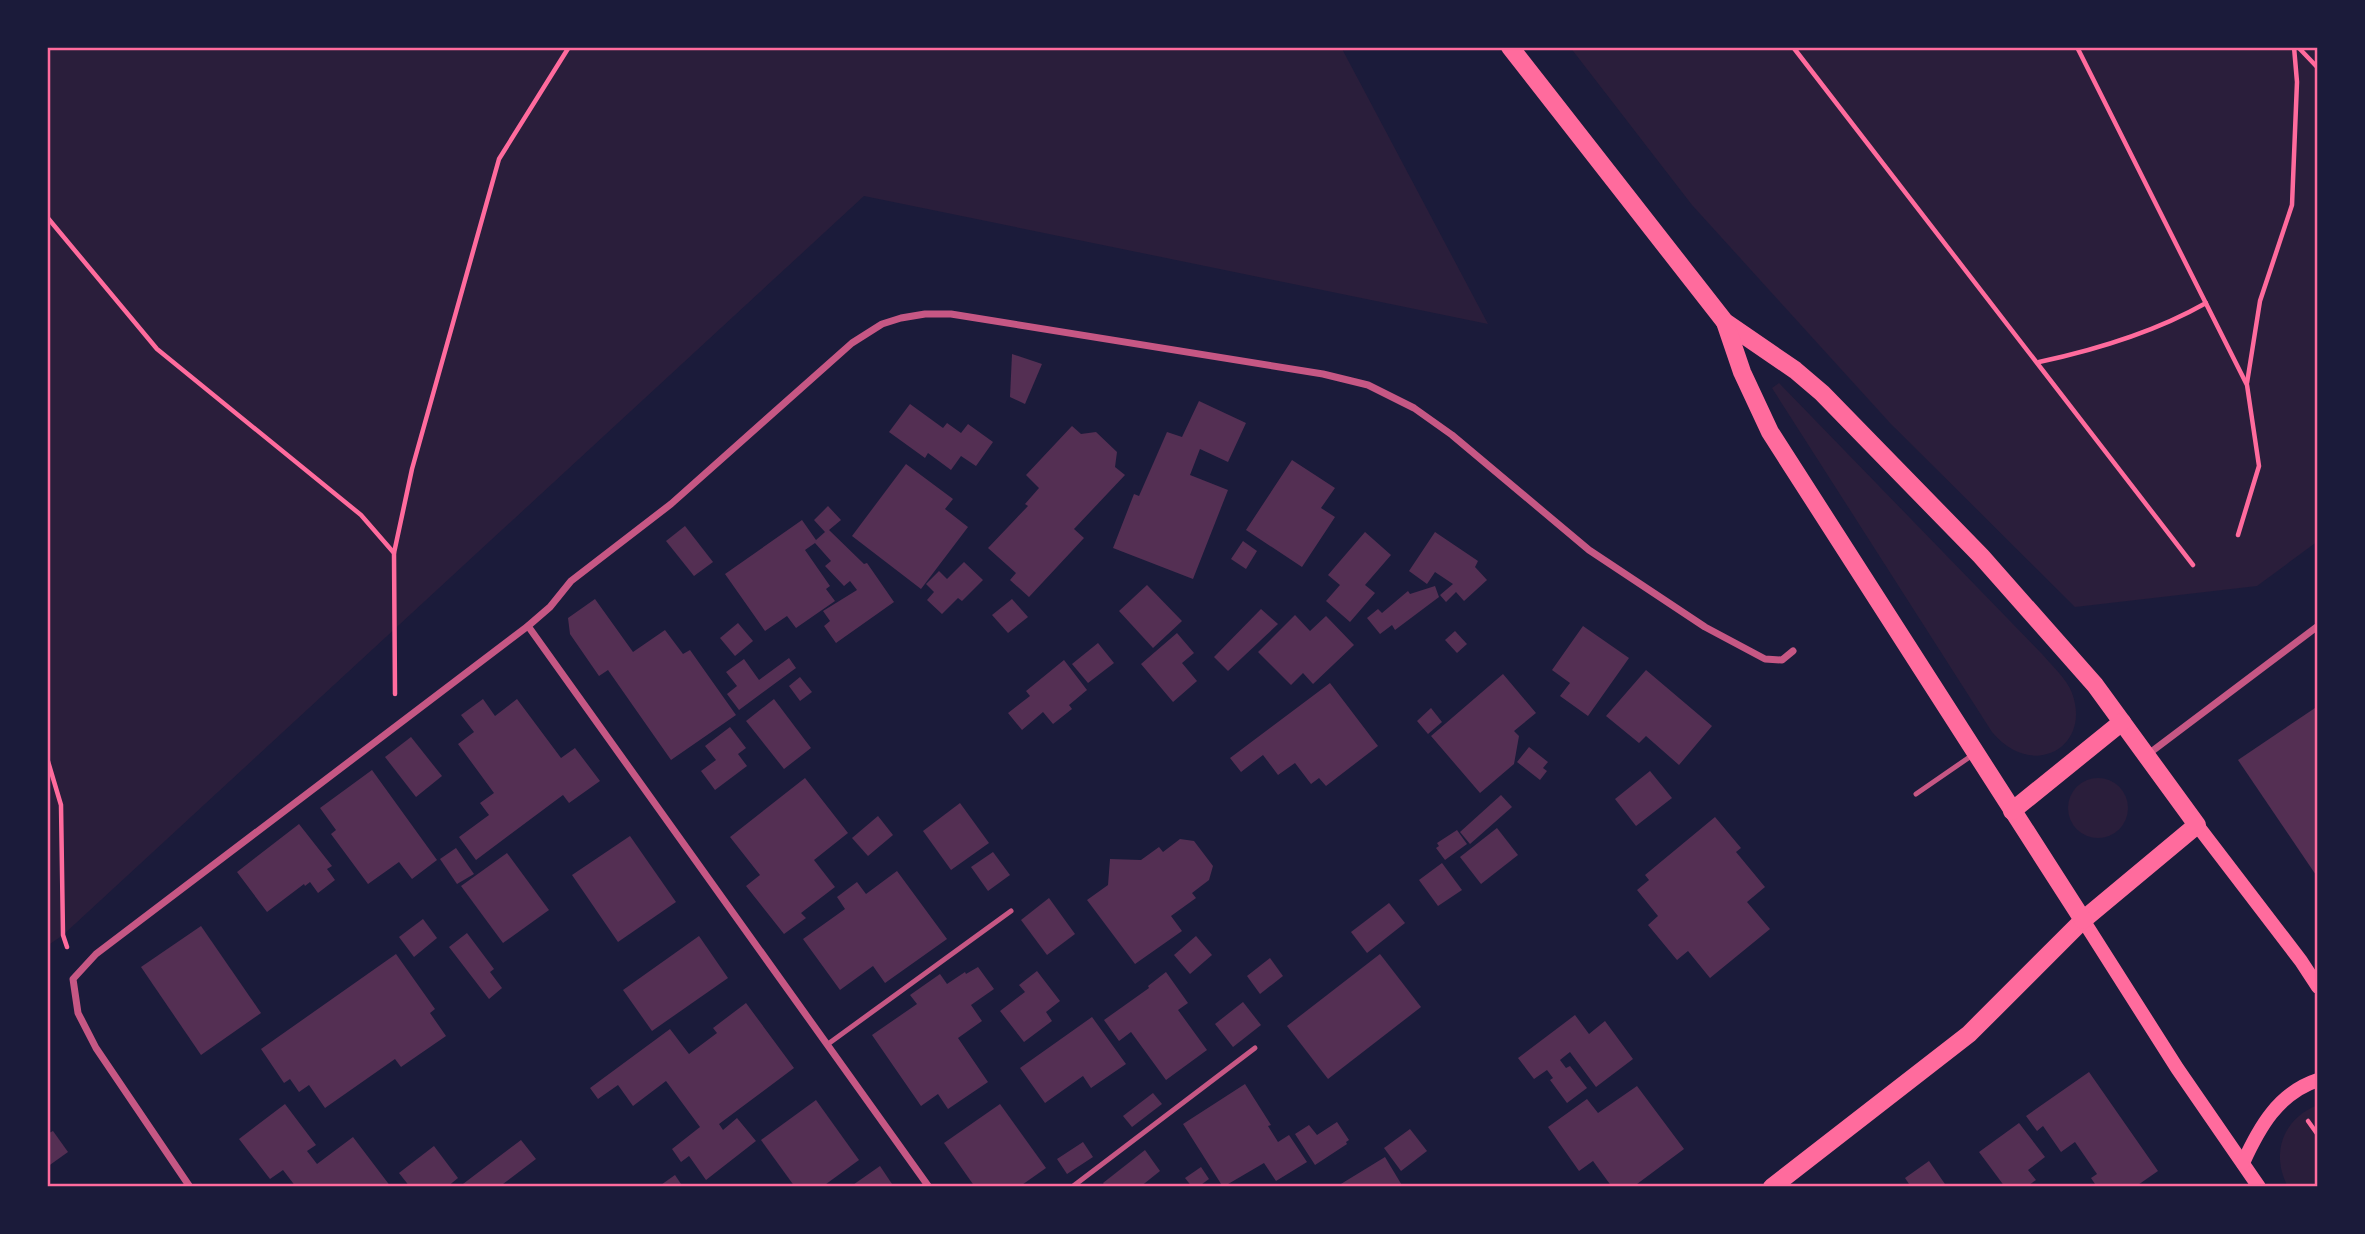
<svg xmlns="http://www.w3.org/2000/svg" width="2365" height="1234" font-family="'Sofia Sans Condensed',sans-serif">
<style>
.green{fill:#2a1e3b}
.building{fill:#542f53}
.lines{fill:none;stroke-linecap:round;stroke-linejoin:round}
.path{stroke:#ff6b9d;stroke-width:4.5}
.service{stroke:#c65784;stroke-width:5}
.minor{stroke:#c65784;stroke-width:7}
.secondary{stroke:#ff6b9d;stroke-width:14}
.primary{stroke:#ff6b9d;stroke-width:18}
.neatline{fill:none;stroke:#ff6b9d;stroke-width:2.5}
</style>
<rect width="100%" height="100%" fill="#1b1b3a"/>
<g class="green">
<polygon points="47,47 1341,47 1488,324 864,196 63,935 47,946"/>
<polygon points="1570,47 2318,47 2318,541 2257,586 2075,607 1890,423 1692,205"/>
<path d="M 1779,383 L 2042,654 C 2052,666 2067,679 2072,693 C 2092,747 2033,781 1992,732 L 1772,388 Z"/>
<circle cx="2098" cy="808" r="30"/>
<path d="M 2318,1105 L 2318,1187 L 2288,1187 C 2270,1154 2283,1118 2318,1105 Z"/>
</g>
<g class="building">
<polygon points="1012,354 1042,364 1025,404 1010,397"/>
<polygon points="1199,401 1246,423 1228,462 1200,449 1190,475 1228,490 1193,579 1113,548 1134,494 1139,496 1167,432 1182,437"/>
<polygon points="910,404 943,428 947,423 961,433 968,424 993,442 976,466 961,456 951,470 928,453 925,458 889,432"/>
<polygon points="1072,426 1081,434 1096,432 1117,452 1115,467 1125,475 1074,529 1084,538 1029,597 1010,580 1016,573 988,548 1028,506 1025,504 1039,488 1026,475"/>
<polygon points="1292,460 1335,488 1321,508 1335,517 1302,567 1246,530"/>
<polygon points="906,464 953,499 945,509 968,527 921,589 852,536"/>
<polygon points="828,506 841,520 829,530 864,564 867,563 894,602 836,643 824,626 830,621 823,611 857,590 850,581 844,586 825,566 831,561 815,543 805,550 830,586 826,589 835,601 796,628 787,616 765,631 725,574 802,520 816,540 825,532 814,520"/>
<polygon points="685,526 713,562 694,576 666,541"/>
<polygon points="1365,532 1391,555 1365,585 1375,593 1350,622 1326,601 1340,585 1328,575"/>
<polygon points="1435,532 1478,561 1475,567 1487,580 1464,601 1456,592 1446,602 1440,595 1453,584 1435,572 1427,584 1409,571"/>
<polygon points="1243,541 1257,551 1246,569 1231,559"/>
<polygon points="964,562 983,580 962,601 958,598 942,614 927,600 934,592 926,584 939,571 947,579"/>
<polygon points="1147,585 1182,621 1153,648 1119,611"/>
<polygon points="1435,586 1439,597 1395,630 1392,625 1380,634 1367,618 1378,609 1382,613 1408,591 1410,594"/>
<polygon points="595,599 633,652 665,630 683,654 690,650 736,715 671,760 608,670 599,676 570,634 568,618"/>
<polygon points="1012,599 1028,617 1008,633 992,615"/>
<polygon points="1261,609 1278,624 1228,671 1214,657"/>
<polygon points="1295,615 1310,631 1326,616 1354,645 1313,684 1303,673 1291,685 1258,652"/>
<polygon points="738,623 753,641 735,656 720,638"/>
<polygon points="1583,626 1629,658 1588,716 1560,696 1570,683 1552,670"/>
<polygon points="1455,631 1467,644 1457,653 1445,640"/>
<polygon points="1177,633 1194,653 1182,663 1197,681 1173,702 1141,664"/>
<polygon points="1098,643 1114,663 1088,683 1072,664"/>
<polygon points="789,658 796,668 739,710 727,694 737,686 726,672 744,659 759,680"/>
<polygon points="1064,660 1087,690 1069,705 1072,709 1053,724 1043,712 1022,730 1008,713 1030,696 1026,691"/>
<polygon points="1646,670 1712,726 1679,765 1646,736 1639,743 1606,716"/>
<polygon points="1503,674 1536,713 1514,731 1519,736 1514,764 1480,793 1431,736"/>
<polygon points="800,677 812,692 800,701 789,686"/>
<polygon points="1330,683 1378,746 1326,786 1319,778 1311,784 1295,763 1278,775 1263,755 1241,772 1230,758"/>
<polygon points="483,699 495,716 517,699 561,758 575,748 600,781 569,803 563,795 476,860 459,837 489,815 480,803 494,793 458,744 474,732 461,715"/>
<polygon points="774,699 811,748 784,769 746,721"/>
<polygon points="2318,706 2318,878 2238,760"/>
<polygon points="1431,708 1442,722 1428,734 1417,721"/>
<polygon points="730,727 746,748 738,754 747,766 715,790 701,771 716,760 705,746"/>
<polygon points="411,737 442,776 416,797 385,757"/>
<polygon points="1529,747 1548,762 1543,768 1547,771 1540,780 1517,762"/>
<polygon points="372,770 437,860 412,879 399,862 368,884 331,834 336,830 320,808"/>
<polygon points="1650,771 1672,798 1636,826 1615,799"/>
<polygon points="805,778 848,833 814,860 835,887 801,913 806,918 784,934 746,886 760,875 730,837"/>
<polygon points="1501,795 1512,807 1470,844 1460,832"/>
<polygon points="960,803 989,843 951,870 923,831"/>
<polygon points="878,816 893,835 868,856 852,838"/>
<polygon points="1715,817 1741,848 1736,852 1765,887 1747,902 1770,929 1710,978 1688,951 1677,960 1648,925 1658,916 1637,890 1649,880 1645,875"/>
<polygon points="299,824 332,866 327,869 335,880 318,893 310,882 305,886 304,884 267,912 237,872"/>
<polygon points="1497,828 1518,855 1481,884 1460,857"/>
<polygon points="1457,830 1467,844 1445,860 1436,848 1439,846 1437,843"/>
<polygon points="630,836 676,902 618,942 572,875"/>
<polygon points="1180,839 1194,841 1213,866 1209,880 1192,893 1196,898 1171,916 1182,931 1135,964 1087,900 1108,885 1110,859 1141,860 1159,847 1163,852"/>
<polygon points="456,848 474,874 457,884 440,859"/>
<polygon points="993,852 1010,875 988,891 971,867"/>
<polygon points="507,853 549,910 503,943 461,886"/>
<polygon points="1442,863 1462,890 1438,906 1419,880"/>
<polygon points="897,871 947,939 885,983 873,966 840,990 803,939 845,909 837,897 857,882 866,894"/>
<polygon points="1049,898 1075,934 1047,955 1021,920"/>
<polygon points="1389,903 1405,923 1367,953 1351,932"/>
<polygon points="423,919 437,938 414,957 399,937"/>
<polygon points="201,926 261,1013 201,1055 141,967"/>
<polygon points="467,933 494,969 490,972 502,988 489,999 449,947"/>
<polygon points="699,936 728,978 652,1031 623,990"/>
<polygon points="1196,936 1212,955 1190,974 1174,955"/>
<polygon points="396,954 435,1009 430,1013 446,1036 401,1067 395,1059 325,1108 309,1085 299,1092 290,1079 284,1083 261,1049"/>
<polygon points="1380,954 1421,1007 1328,1079 1287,1026"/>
<polygon points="1270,958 1283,976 1260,994 1247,976"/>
<polygon points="978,967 994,989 971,1005 982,1021 958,1038 988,1082 948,1109 938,1094 921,1106 872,1035 917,1004 910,995 940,974 947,984 965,972 966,974"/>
<polygon points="1037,971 1060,1001 1046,1012 1052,1021 1024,1042 1000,1011 1025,992 1019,985"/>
<polygon points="1166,972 1188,1003 1178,1010 1207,1050 1166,1080 1131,1032 1119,1041 1104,1020 1149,988 1148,986"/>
<polygon points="1243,1002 1261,1025 1233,1047 1215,1024"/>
<polygon points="746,1003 794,1068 719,1124 723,1130 737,1118 756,1141 706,1180 689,1156 681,1162 672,1149 700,1127 666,1081 633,1106 618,1085 598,1099 590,1088 670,1029 689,1054 717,1033 713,1028"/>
<polygon points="1575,1015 1589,1034 1605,1021 1633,1059 1596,1087 1570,1052 1560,1060 1566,1068 1570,1066 1587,1088 1567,1103 1550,1080 1553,1078 1547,1070 1534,1079 1518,1058"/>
<polygon points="1092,1017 1126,1064 1091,1088 1083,1076 1045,1103 1020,1068"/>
<polygon points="2089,1072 2158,1171 2135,1187 2097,1187 2091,1178 2097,1174 2075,1142 2061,1152 2043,1126 2037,1131 2026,1116"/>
<polygon points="1245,1084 1271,1125 1268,1126 1278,1142 1289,1135 1307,1162 1276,1181 1264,1163 1223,1187 1183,1124"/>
<polygon points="1637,1086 1684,1149 1633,1187 1612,1187 1593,1161 1579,1171 1548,1127 1587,1099 1598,1113"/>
<polygon points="1153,1093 1162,1104 1132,1127 1123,1116"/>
<polygon points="816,1100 859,1160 822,1187 795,1187 761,1140"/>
<polygon points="285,1104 316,1145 307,1151 317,1164 353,1137 391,1187 296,1187 283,1170 270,1179 239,1139"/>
<polygon points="1000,1104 1046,1168 1019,1187 975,1187 944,1143"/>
<polygon points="1337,1122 1349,1140 1346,1142 1347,1144 1315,1165 1295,1134 1309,1125 1317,1135"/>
<polygon points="2019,1123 2045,1157 2028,1170 2036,1180 2026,1187 2005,1187 1979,1152"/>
<polygon points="1410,1129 1427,1151 1401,1171 1384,1148"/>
<polygon points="53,1131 68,1152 47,1167 47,1134"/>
<polygon points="521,1140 536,1159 503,1184 505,1187 459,1187"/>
<polygon points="1083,1142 1093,1157 1067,1174 1057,1159"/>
<polygon points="434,1146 458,1178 447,1187 410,1187 399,1173"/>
<polygon points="1145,1150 1160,1171 1140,1187 1106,1187 1103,1183"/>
<polygon points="1385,1157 1403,1187 1336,1187"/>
<polygon points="1929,1161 1947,1187 1911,1187 1905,1178"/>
<polygon points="880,1166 894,1187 850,1187"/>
<polygon points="1201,1167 1209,1179 1198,1187 1192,1187 1185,1178"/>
<polygon points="675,1175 683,1187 658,1187"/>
</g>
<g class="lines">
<g class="path">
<polyline points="1793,47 2193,565"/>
<polyline points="2077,47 2247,385 2259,466 2238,535"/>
<polyline points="2298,47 2318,68"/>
<polyline points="47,217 157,349 361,515 394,553 395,694"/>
<path d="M 2039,362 C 2095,350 2155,332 2206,303"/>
<polyline points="2247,383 2260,301 2292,205 2297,82 2294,47"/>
<polyline points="394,553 412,469 499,159 569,47"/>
<polyline points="47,758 61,805 63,935 67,947"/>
<polyline points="2308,1121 2318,1135"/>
</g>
<g class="service">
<polyline points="1916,794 1974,754"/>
<polyline points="828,1044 1011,911"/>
<polyline points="1072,1187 1255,1048"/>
</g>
<g class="minor">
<polyline points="528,626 929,1187"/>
<polyline points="2147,755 2318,626"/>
<polyline points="190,1187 96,1048 78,1013 73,979 96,954 528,626 550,607 571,581 671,504 852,343 882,324 901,318 925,314 951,314 1323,374 1368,385 1414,408 1452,435 1589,550 1705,627 1765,659 1782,660 1793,651"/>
</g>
<g class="secondary">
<polyline points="2197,825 2301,961 2318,987"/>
<polyline points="2083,920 2177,1068 2259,1187"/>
<path d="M 2243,1163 C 2259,1128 2278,1093 2318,1080"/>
</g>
<g class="primary">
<polyline points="1510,47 1725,322 1795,370 1822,393 1981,556 2095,685 2197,825 2083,920 1969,1034 1772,1187"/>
<polyline points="1725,322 1742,372 1770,432 2083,920"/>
<polyline points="2012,811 2122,722"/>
</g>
</g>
<rect width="2365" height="1234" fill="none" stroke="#1b1b3a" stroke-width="98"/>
<rect x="49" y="49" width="2267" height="1136" class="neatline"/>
</svg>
